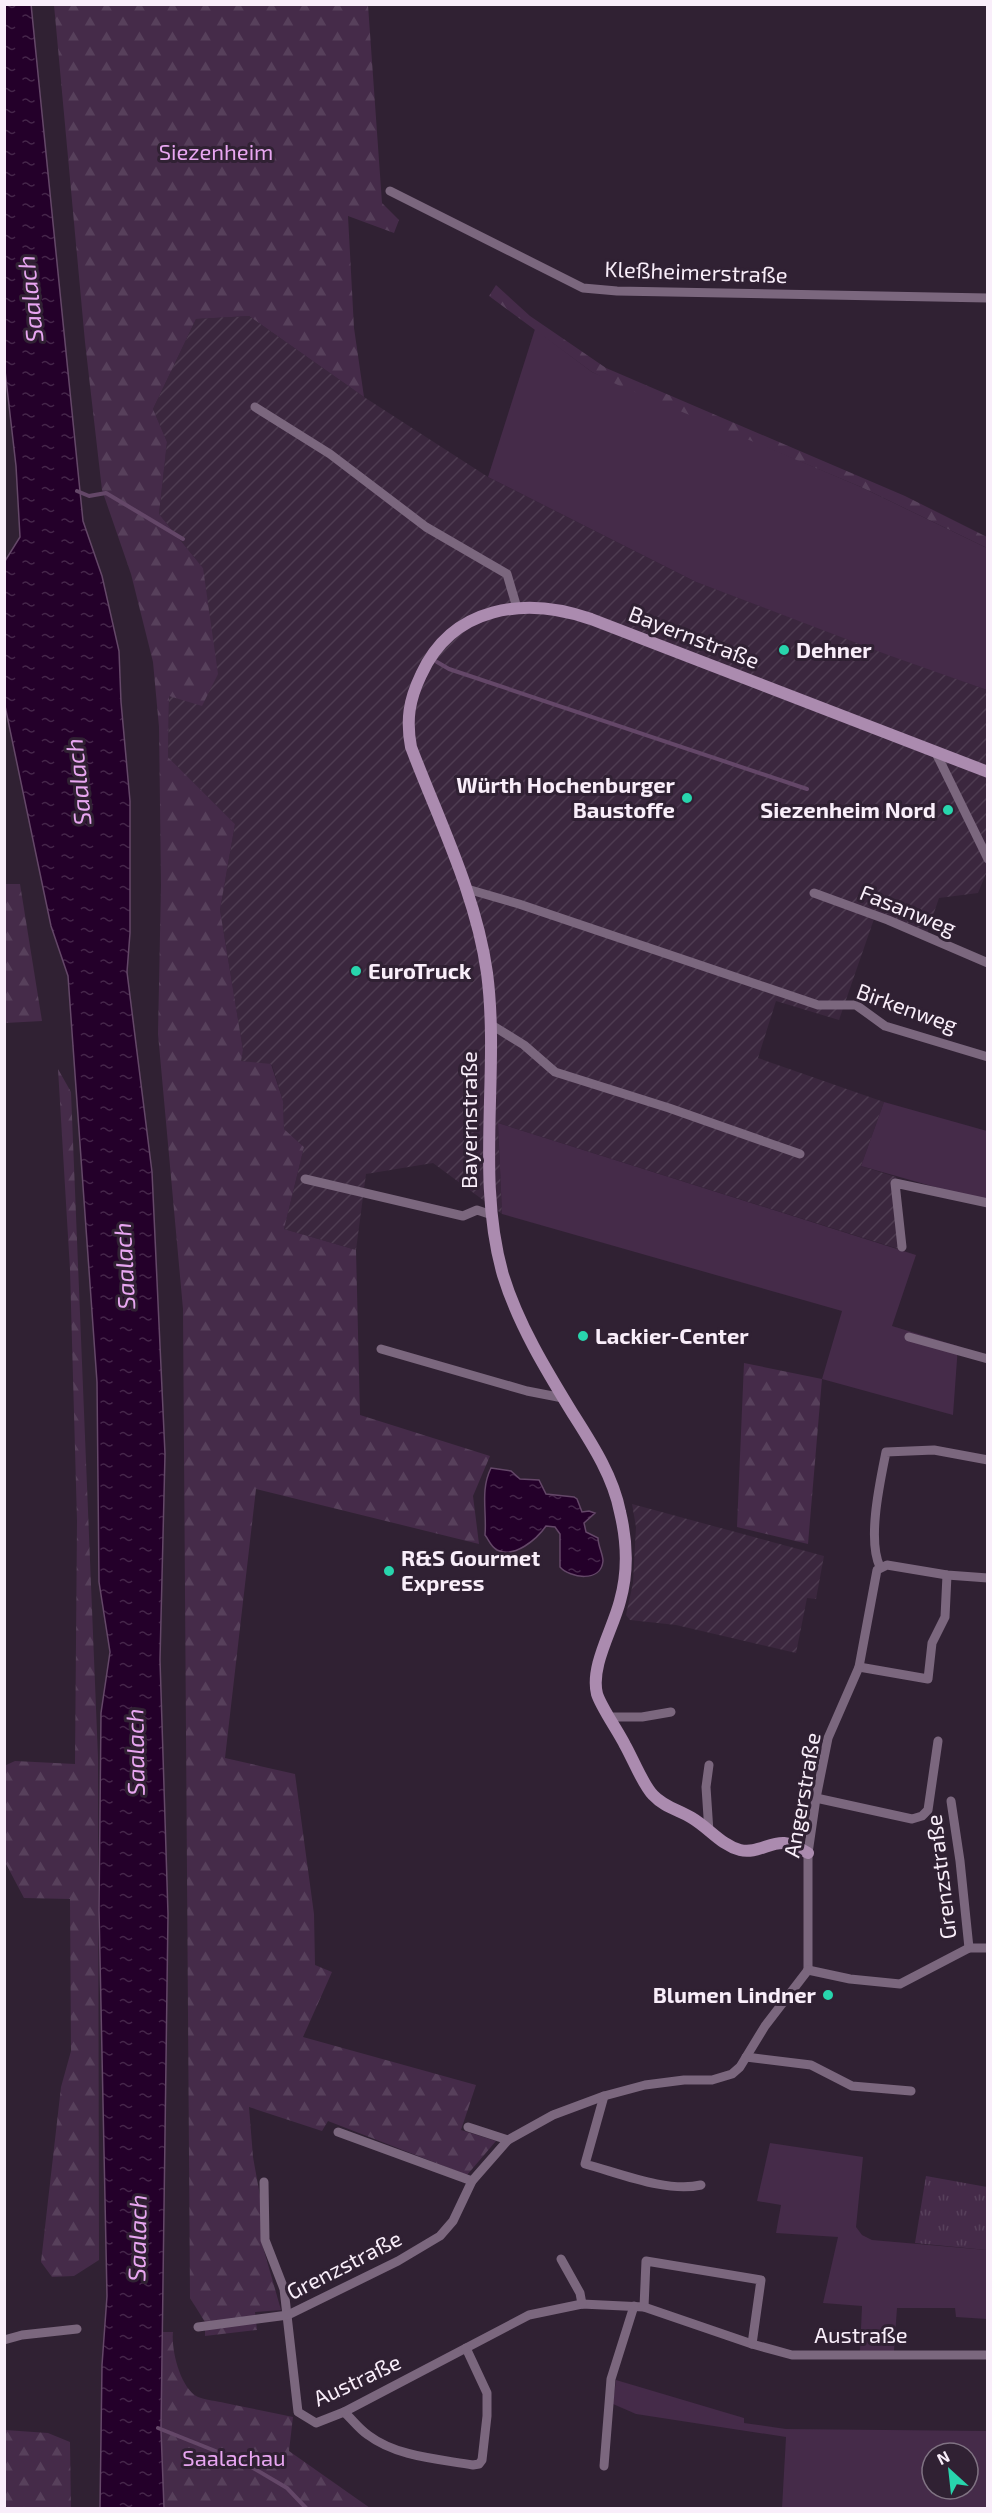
<svg xmlns="http://www.w3.org/2000/svg" width="992" height="2513" font-family="'Exo 2',sans-serif">
<style>
.industrial{fill:url(#industrial-furrows)}
.grass{fill:#452b49;fill-rule:evenodd}
.forest{fill:url(#forest-firs)}
.park{fill:url(#park-tufts)}
.water{fill:url(#water-ripples);stroke:#644768;stroke-width:1.5}
.lines{fill:none;stroke-linecap:round;stroke-linejoin:round}
.stream{stroke:#644768;stroke-width:4}
.street{stroke:#7b677e;stroke-width:9}
.secondary{stroke:#ab8baf;stroke-width:12}
.poi-dot{fill:#28d5ad;stroke:#302133;stroke-width:2}
.labels{text-anchor:middle;stroke-width:6;stroke-linejoin:round;paint-order:stroke}
.park-label{font-size:22px;fill:#e8a6f1;stroke:#302133}
.street-label{font-size:22px;fill:#f9eefa;stroke:#302133}
.poi-label{font-size:22px;font-weight:bold;fill:#f9eefa;stroke:#302133;text-anchor:start}
.water-label{font-size:24px;font-style:italic;fill:#e8a6f1;stroke:#302133}
</style>
<defs>
<pattern id="industrial-furrows" width="10" height="10" patternUnits="userSpaceOnUse" patternTransform="scale(1.5)"><rect width="10" height="10" fill="#3b273e"/><path d="M-1 1l2-2M0 10L10 0M9 11l2-2" fill="none" stroke="#4e3c51"/></pattern>
<pattern id="forest-firs" width="22" height="20" patternUnits="userSpaceOnUse" patternTransform="scale(1.5)"><rect width="22" height="20" fill="#452b49"/><path d="M5 1l3.5 6h-7zM16 11l3.5 6h-7z" fill="#57405b"/></pattern>
<pattern id="park-tufts" width="24" height="20" patternUnits="userSpaceOnUse" patternTransform="scale(1.5)"><rect width="24" height="20" fill="#452b49"/><path d="M3 7l-1-3M5 7V3M7 7l1-3M15 17l-1-3M17 17v-4M19 17l1-3" fill="none" stroke="#57405b"/></pattern>
<pattern id="water-ripples" width="26" height="14" patternUnits="userSpaceOnUse" patternTransform="scale(1.5)"><rect width="26" height="14" fill="#24002a"/><path d="M2 4q2-2 4 0t4 0M15 11q2-2 4 0t4 0" fill="none" stroke="#45264a"/></pattern>
</defs>
<rect width="100%" height="100%" fill="#302133"/>
<g class="industrial">
<polygon points="249,316 364,397 488,477 696,582 987,690 988,869 978,893 939,898 926,936 874,919 839,1020 776,1001 758,1058 884,1102 861,1166 896,1177 905,1251 498,1123 502,1214 433,1163 366,1174 356,1250 284,1229 304,1147 284,1129 283,1101 272,1065 240,1061 243,1050 220,910 235,824 168,757 169,695 203,568 159,514 167,442 153,409 196,319"/>
<polygon points="632,1504 824,1556 816,1599 807,1598 796,1653 676,1625 630,1620 626,1615 633,1583 635,1545 636,1527"/>
</g>
<g class="grass">
<polygon points="535,329 592,372 861,487 987,548 987,690 888,655 696,582 488,477"/>
<polygon points="884,1102 987,1131 987,1200 963,1195 861,1166"/>
<polygon points="498,1123 916,1255 892,1326 958,1346 953,1415 822,1379 842,1311 502,1214"/>
<polygon points="770,2143 863,2157 856,2227 862,2235 872,2240 987,2250 987,2319 956,2317 955,2308 897,2308 894,2351 860,2351 862,2306 823,2303 838,2237 776,2233 781,2205 757,2201"/>
<path d="M 616,2380 L 744,2418 L 744,2423 L 786,2429 L 987,2431 L 987,2508 L 782,2508 L 786,2437 L 636,2414 L 613,2404 ZM 932,2453 L 968,2453 L 968,2489 L 932,2489 Z"/>
</g>
<g class="forest">
<polygon points="54,5 368,5 382,203 399,220 394,233 348,216 354,328 364,397 249,316 196,319 153,409 167,442 159,514 203,568 218,674 202,706 169,696 168,757 235,824 220,910 243,1050 241,1061 271,1064 283,1101 284,1129 304,1147 284,1229 356,1250 360,1415 490,1456 473,1496 479,1544 256,1489 225,1758 295,1774 314,1914 315,1965 332,1972 303,2037 476,2085 461,2130 496,2141 467,2175 328,2121 322,2131 249,2107 253,2157 262,2207 261,2240 281,2310 255,2312 257,2330 205,2336 205,2322 190,2298 183,1309 158,1034 161,885 159,727 153,662 131,574 102,490 85,342"/>
<polygon points="496,285 530,316 606,368 905,496 987,537 987,548 861,487 618,385 592,372 489,296"/>
<polygon points="5,884 20,884 42,1021 5,1023"/>
<polygon points="58,1069 71,1092 98,1757 99,2260 74,2276 52,2277 41,2262 61,2087 71,2051 70,1899 24,1898 5,1862 4,1766 15,1761 75,1764 77,1521 70,1270"/>
<polygon points="744,1363 822,1379 808,1544 737,1527"/>
<path d="M 162,2332 L 173,2332 C 171,2349 180,2388 198,2397 C 206,2400 217,2401 225,2403 C 248,2408 271,2412 293,2417 L 289,2451 L 370,2508 L 164,2508 L 161,2430 Z"/>
<polygon points="5,2430 48,2433 70,2442 71,2508 5,2508"/>
</g>
<polygon class="park" points="926,2176 987,2187 987,2250 915,2243"/>
<g class="water">
<polygon points="31,4 83,521 102,576 119,651 121,702 130,801 130,933 127,972 152,1172 165,1454 160,1660 168,1914 161,2430 164,2508 100,2508 102,2365 107,2296 99,1910 101,1713 110,1652 99,1582 97,1382 68,976 51,926 5,706 5,561 20,537 16,466 4,362 4,5"/>
<path d="M 491,1468 L 511,1471 L 520,1479 L 539,1480 L 546,1494 L 574,1497 L 577,1499 L 582,1512 L 589,1511 L 595,1513 L 584,1523 L 586,1532 L 598,1538 C 598,1546 603,1554 603,1561 C 601,1583 570,1578 560,1567 L 560,1534 L 555,1527 L 546,1526 C 537,1539 514,1559 497,1550 C 490,1546 489,1540 485,1535 C 487,1512 480,1490 491,1468 Z"/>
</g>
<g class="lines">
<g class="stream">
<polyline points="77,491 89,496 106,493 183,539"/>
<polyline points="437,662 449,669 807,789"/>
<polyline points="158,2428 243,2462 287,2488 306,2508"/>
</g>
<g class="street">
<polyline points="390,191 583,288 617,291 988,298"/>
<polyline points="255,407 330,454 426,527 507,574 517,608"/>
<polyline points="936,753 988,859"/>
<polyline points="467,889 519,904 818,1005 856,1005 885,1026 988,1057"/>
<polyline points="814,893 888,920 988,963"/>
<polyline points="490,1024 524,1045 555,1072 669,1108 800,1154"/>
<polyline points="305,1179 463,1216 477,1210 492,1215"/>
<polyline points="902,1247 895,1183 988,1203"/>
<polyline points="909,1337 988,1359"/>
<polyline points="381,1349 527,1391 563,1398"/>
<path d="M 880,1567 C 867,1540 880,1482 886,1452 L 934,1450 L 988,1460"/>
<polyline points="859,1667 928,1679 932,1643 945,1617 947,1575"/>
<polyline points="610,1717 642,1717 671,1712"/>
<polyline points="709,1765 706,1787 709,1832"/>
<polyline points="816,1798 912,1819 922,1816 928,1810 938,1741"/>
<polyline points="951,1801 960,1861 969,1948"/>
<polyline points="808,1970 808,1853 816,1798 828,1738 859,1667 877,1570 887,1565 947,1575 988,1578"/>
<polyline points="808,1970 850,1979 900,1984 969,1948 988,1948"/>
<polyline points="746,2057 811,2065 852,2086 911,2091"/>
<path d="M 604,2096 L 585,2164 C 619,2173 667,2193 701,2185"/>
<polyline points="468,2127 508,2140"/>
<polyline points="338,2132 472,2181"/>
<polyline points="264,2182 265,2240 284,2289 298,2412 316,2423 344,2412 529,2315 582,2304 644,2307 752,2344 792,2355 988,2355"/>
<polyline points="561,2259 580,2293 582,2304"/>
<polyline points="644,2307 646,2261 761,2280 752,2344"/>
<polyline points="198,2327 288,2315 398,2261 440,2236 453,2221 472,2181 508,2140 553,2115 604,2096 645,2085 684,2080 712,2080 732,2074 740,2067 765,2026 808,1970"/>
<polyline points="4,2340 22,2335 77,2329"/>
<path d="M 344,2412 C 352,2419 359,2429 368,2435 C 397,2457 439,2459 473,2465 L 479,2464 L 482,2460 L 487,2416 L 487,2393 L 466,2348"/>
<polyline points="604,2466 611,2379 634,2306"/>
</g>
<path class="secondary" d="M 808,1853 C 800,1849 793,1844 784,1843 C 770,1842 756,1854 740,1850 C 721,1845 709,1828 692,1818 C 679,1810 664,1807 653,1795 C 643,1785 633,1759 625,1745 C 618,1731 601,1707 597,1694 C 590,1666 613,1629 620,1601 C 628,1573 627,1541 620,1512 C 613,1476 592,1444 573,1414 C 546,1370 518,1324 503,1275 C 475,1177 500,1073 487,973 C 476,894 439,821 411,747 C 406,720 409,700 421,675 C 452,606 525,596 591,619 L 988,772"/>
</g>
<g class="poi-dot">
<circle cx="784" cy="650" r="6"/>
<circle cx="687" cy="798" r="6"/>
<circle cx="948" cy="810" r="6"/>
<circle cx="356" cy="971" r="6"/>
<circle cx="583" cy="1336" r="6"/>
<circle cx="389" cy="1571" r="6"/>
<circle cx="828" cy="1995" r="6"/>
</g>
<g class="labels">
<g class="park-label">
<text x="216" y="160">Siezenheim</text>
<text x="234" y="2466">Saalachau</text>
</g>
<g class="street-label">
<text transform="translate(696 272) rotate(2)" y="8">Kleßheimerstraße</text>
<text transform="translate(694 637) rotate(21)" y="8">Bayernstraße</text>
<text transform="translate(908 910) rotate(22)" y="8">Fasanweg</text>
<text transform="translate(907 1008) rotate(20)" y="8">Birkenweg</text>
<text transform="translate(469 1120) rotate(-90)" y="8">Bayernstraße</text>
<text transform="translate(802 1795) rotate(-80)" y="8">Angerstraße</text>
<text transform="translate(941 1877) rotate(-97)" y="8">Grenzstraße</text>
<text transform="translate(344 2265) rotate(-27)" y="8">Grenzstraße</text>
<text x="861" y="2343">Austraße</text>
<text transform="translate(357 2380) rotate(-25)" y="8">Austraße</text>
</g>
<g class="poi-label">
<text x="796" y="658">Dehner</text>
<text x="675" y="793" text-anchor="end">Würth Hochenburger<tspan x="675" dy="25">Baustoffe</tspan></text>
<text x="936" y="818" text-anchor="end">Siezenheim Nord</text>
<text x="368" y="979">EuroTruck</text>
<text x="595" y="1344">Lackier-Center</text>
<text x="401" y="1566">R&amp;S Gourmet<tspan x="401" dy="25">Express</tspan></text>
<text x="816" y="2003" text-anchor="end">Blumen Lindner</text>
</g>
<g class="water-label">
<text transform="translate(31 299) rotate(-96)" y="8">Saalach</text>
<text transform="translate(79 782) rotate(-96)" y="8">Saalach</text>
<text transform="translate(125 1266) rotate(-93)" y="8">Saalach</text>
<text transform="translate(136 1752) rotate(-91)" y="8">Saalach</text>
<text transform="translate(138 2238) rotate(-89)" y="8">Saalach</text>
</g>
</g>
<rect width="992" height="2513" fill="none" stroke="#f9eefa" stroke-width="12"/>
<g transform="translate(950 2471) rotate(333)"><circle r="28" fill="#302133" stroke="#807383" stroke-width="1.5"/>
<path d="M0-4.5L10 22L0 15L-10 22Z" fill="#28d5ad"/>
<text y="-9" font-size="16" font-weight="bold" text-anchor="middle" fill="#f9eefa">N</text>
</g>
</svg>
